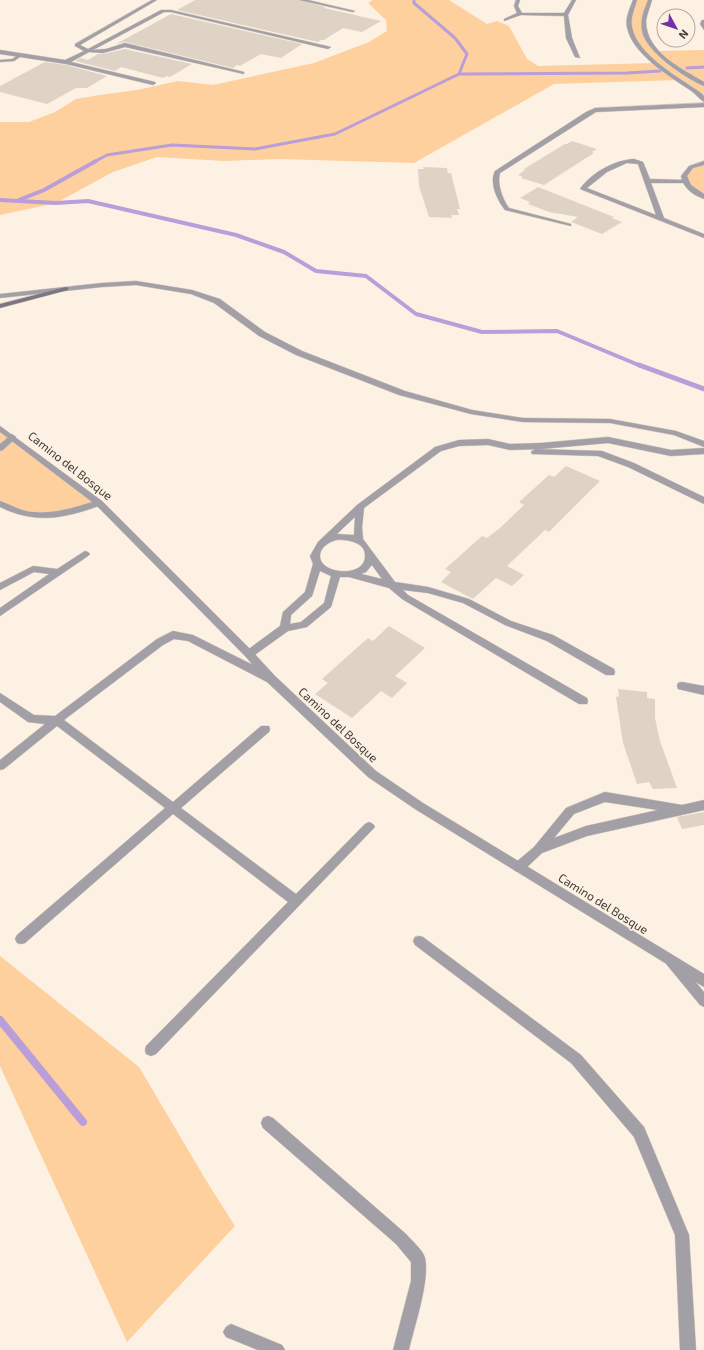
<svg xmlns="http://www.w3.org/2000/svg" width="704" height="1350" font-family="'Exo 2',sans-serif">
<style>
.green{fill:#fdd09d}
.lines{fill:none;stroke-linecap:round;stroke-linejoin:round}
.stream-far3{stroke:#b99ed9;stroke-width:3}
.stream-far2{stroke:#b99ed9;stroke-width:4}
.stream-far1{stroke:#b99ed9;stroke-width:5}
.stream{stroke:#b99ed9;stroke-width:8}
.building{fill:#dfd3c6}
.service-casing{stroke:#d7cdc1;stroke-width:1}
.minor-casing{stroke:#d7cdc1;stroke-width:1}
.tertiary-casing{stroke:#d7cdc1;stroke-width:1}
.secondary-casing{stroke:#d7cdc1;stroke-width:1}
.service{fill:#a29fa6;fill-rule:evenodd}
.minor{fill:#a29fa6;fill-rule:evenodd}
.tertiary{fill:#a29fa6;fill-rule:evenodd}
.secondary{fill:#7b7781;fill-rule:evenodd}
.labels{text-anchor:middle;stroke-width:3;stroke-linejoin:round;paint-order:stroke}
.street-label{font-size:12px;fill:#403b36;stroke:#fdf1e4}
</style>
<rect width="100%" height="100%" fill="#fdf1e4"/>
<g class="green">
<polygon points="373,0 449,0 487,24 497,21 509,26 527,59 538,66 655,63 642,51 629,29 635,0 650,0 644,29 657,51 704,50 704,100 679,80 554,84 414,163 280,159 224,161 157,157 113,172 56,203 0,215 0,122 29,122 55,112 76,99 100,95 137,90 178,81 213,85 314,63 369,42 387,31 386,20 368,3"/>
<polygon points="704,163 704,197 684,181 691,167"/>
<polygon points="0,428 99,503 42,516 0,504"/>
<polygon points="0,956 139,1067 207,1182 235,1226 127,1342 0,1066"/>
</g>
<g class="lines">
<g class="stream-far3">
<polyline points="414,0 414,3 455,38 467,54 459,74"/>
<polyline points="687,68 704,67"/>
<polyline points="94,162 107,155 172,145 255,149 335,134 459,74 627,73 660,71"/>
</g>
<g class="stream-far2">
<polyline points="0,200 56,203 88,201 236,235 284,252 316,271 366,276 416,314 482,332 557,331 641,366"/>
<polyline points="19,200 44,190 96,161"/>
</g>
<polyline class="stream-far1" points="639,365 704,389"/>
<polyline class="stream" points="0,1020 83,1122"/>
</g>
<g class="building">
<polygon points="195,0 298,0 325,7 324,8 381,21 362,32 343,28 324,40 321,40 318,42 177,10"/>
<polygon points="171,14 302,44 281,58 261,54 240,66 237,65 233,68 125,42 116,44"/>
<polygon points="125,49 192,64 170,77 167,76 163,78 121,67 115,71 75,61 81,58 88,60 98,54 103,54"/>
<polygon points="45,62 66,65 107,76 87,88 76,88 47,104 0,92 0,86"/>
<polygon points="572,141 597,149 592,152 594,153 544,185 521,178 523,177 518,175 525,170 524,169 565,144 567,144"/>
<polygon points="423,167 447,168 448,173 451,173 460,209 457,209 459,215 451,215 452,218 429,217 419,186 418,169 424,169"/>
<polygon points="538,187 614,217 612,218 622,222 602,234 571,222 578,217 549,212 528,204 530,202 520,198"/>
<polygon points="566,466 600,481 549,532 545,530 507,566 524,575 512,586 496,578 473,599 441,582 451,572 445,569 482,536 487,538 500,528 524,505 519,502 549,475 554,477"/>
<polygon points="389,626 425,648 395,676 407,683 392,698 381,691 352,718 315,694 328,683 322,679 368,638 373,641"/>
<polygon points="618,689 647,692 647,698 655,699 655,718 660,741 677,788 653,789 649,782 637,784 623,743 616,697 619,696"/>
<polygon points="704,812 704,825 682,829 677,817"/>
</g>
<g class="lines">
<defs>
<polygon id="service" points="20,54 23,55 14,61 0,62 0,60 12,59"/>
<g id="minor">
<polygon points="152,0 157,0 80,45 88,49 161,10 171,10 331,47 328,49 171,12 164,12 93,50 106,49 125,43 244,72 244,74 125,47 103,53 89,52 71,62 155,82 156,83 153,85 66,64 0,54 0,50 65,60 84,51 75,46 75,44"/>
<polygon points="299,0 308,0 355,11 353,12"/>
<polygon points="516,0 520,0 518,6 522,13 564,13 572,0 576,0 568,15 572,38 580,58 575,57 566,38 564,16 521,15 504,21 504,19 517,13 514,6"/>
<polygon points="702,20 704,20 704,30 700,24"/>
<path d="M 704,103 L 704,107 L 596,112 L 500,173 C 497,184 502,198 509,208 L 571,224 L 571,226 L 505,210 C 497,200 489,183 495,171 L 586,112 L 595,108 Z"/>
<path d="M 634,159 L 643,162 L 650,179 L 686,180 L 687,181 L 684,183 L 651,183 L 664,218 L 704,234 L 704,238 L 580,189 C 591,173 614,160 634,159 ZM 627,163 L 638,164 L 656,215 L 587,188 L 607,172 Z"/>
<polygon points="12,434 16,437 15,439 3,450 0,451 0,444"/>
<path d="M 608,437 L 671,450 L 704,448 L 704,454 L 671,456 L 608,443 L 541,449 L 510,450 L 488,445 L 459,446 L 441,451 L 364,508 L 362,527 L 363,539 L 395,582 L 428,587 L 469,599 L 511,621 L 553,635 L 614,669 L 615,672 L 614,675 L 606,675 L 547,641 L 505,625 L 463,603 L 428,593 L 403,590 L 408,595 L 587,698 L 588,701 L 587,704 L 579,704 L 402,599 L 389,588 L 349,577 L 340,577 L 331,607 L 307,627 L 288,631 L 252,657 L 246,657 L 244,654 L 246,651 L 280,626 L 283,612 L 305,592 L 313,564 L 310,556 L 318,542 L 357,505 L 435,447 L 459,440 L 488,439 L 510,444 L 541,443 ZM 355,517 L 354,535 L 337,534 ZM 336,540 C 346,539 366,542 365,556 C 365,580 312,574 321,551 C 324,545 330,542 336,540 ZM 372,565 L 382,579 L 361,574 L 366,572 ZM 320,571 L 331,576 L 324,603 L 301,622 L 290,624 L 291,615 L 312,596 Z"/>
<polygon points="535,449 602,451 634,463 704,497 704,504 628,467 598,456 532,454 531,452"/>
<path d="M 99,500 L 103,503 L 102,505 C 65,518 37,525 0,507 L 0,501 C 9,504 17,509 26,511 C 52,516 74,507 99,500 Z"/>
<polygon points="85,551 88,552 90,554 88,556 0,616 0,608 49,574 34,572 0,590 0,583 33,566 57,569"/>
<polygon points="173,631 193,635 275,676 276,679 275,682 267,682 188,641 174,639 163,645 64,720 173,802 261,726 269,726 270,729 269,732 181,808 296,894 365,824 369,822 373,824 375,827 156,1054 151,1056 146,1054 145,1050 146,1046 288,902 173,814 25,943 21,944 17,943 15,939 17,935 165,808 57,726 4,769 0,770 0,760 45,724 28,722 0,702 0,693 34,715 55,716 157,639"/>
<polygon points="682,682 704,686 704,695 678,689 677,686 678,683"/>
<path d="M 605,792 L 682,805 L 704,800 L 704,810 L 587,836 L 542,853 L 523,871 L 519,872 L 515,871 L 513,867 L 515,863 L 534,847 L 566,808 ZM 605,802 L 658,810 L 586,826 L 554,838 L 574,814 Z"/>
<polygon points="419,936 423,937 581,1055 644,1127 689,1235 696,1350 680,1350 675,1235 634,1137 571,1063 415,945 413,941 415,937"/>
<polygon points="671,955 675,957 704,992 704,1007 700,1005 667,965 665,961 667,957"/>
<path d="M 268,1116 L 273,1118 L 406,1234 C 412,1241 423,1250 425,1258 C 430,1281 414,1327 409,1350 L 393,1350 L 411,1281 L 411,1262 L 396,1244 L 263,1128 L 261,1123 L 263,1118 Z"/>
<polygon points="231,1324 282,1345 285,1350 258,1350 226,1337 223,1332 226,1327"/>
</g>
<g id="tertiary">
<path d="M 633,0 L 637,0 C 635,8 630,18 632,27 C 637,55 680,78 701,93 L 704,96 L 704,102 C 699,99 695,93 690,90 C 669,76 632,54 627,27 C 625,18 630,8 633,0 Z"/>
<path d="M 648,0 L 652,0 C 650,7 647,14 646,21 C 646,52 681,68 704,82 L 704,86 C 685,78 646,52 642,31 C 640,19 644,10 648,0 Z"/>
<path d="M 704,161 L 704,165 L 693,168 L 687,176 L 691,185 L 704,194 L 704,199 C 693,195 683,188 681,176 L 689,166 Z"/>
<polygon points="136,281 192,290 220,299 265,332 302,351 405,391 472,410 523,418 610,419 676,431 704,441 704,447 674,435 610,423 523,422 471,414 399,395 296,355 259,336 214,303 191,294 136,285 102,287 0,298 0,294 102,283"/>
<polygon points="0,426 102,501 252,651 275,676 376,771 423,803 704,974 704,987 415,809 368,777 267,682 246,657 96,505 0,432"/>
</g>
<polygon id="secondary" points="66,287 68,288 68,290 0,308 0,304"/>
</defs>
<use href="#service" class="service-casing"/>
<use href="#minor" class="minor-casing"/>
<use href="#tertiary" class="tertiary-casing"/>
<use href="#secondary" class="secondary-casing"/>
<use href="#service" class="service"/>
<use href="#minor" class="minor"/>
<use href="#tertiary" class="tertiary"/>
<use href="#secondary" class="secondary"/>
</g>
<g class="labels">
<g class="street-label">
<text transform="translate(70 466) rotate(38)" y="4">Camino del Bosque</text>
<text transform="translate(338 725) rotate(43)" y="4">Camino del Bosque</text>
<text transform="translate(603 904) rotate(32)" y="4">Camino del Bosque</text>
</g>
</g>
<g transform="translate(676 28) rotate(130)"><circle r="19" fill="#fdf1e4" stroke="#b1a89e"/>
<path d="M0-3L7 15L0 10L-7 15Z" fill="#7132a7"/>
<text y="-6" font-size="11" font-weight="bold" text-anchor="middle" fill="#403b36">N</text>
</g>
</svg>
